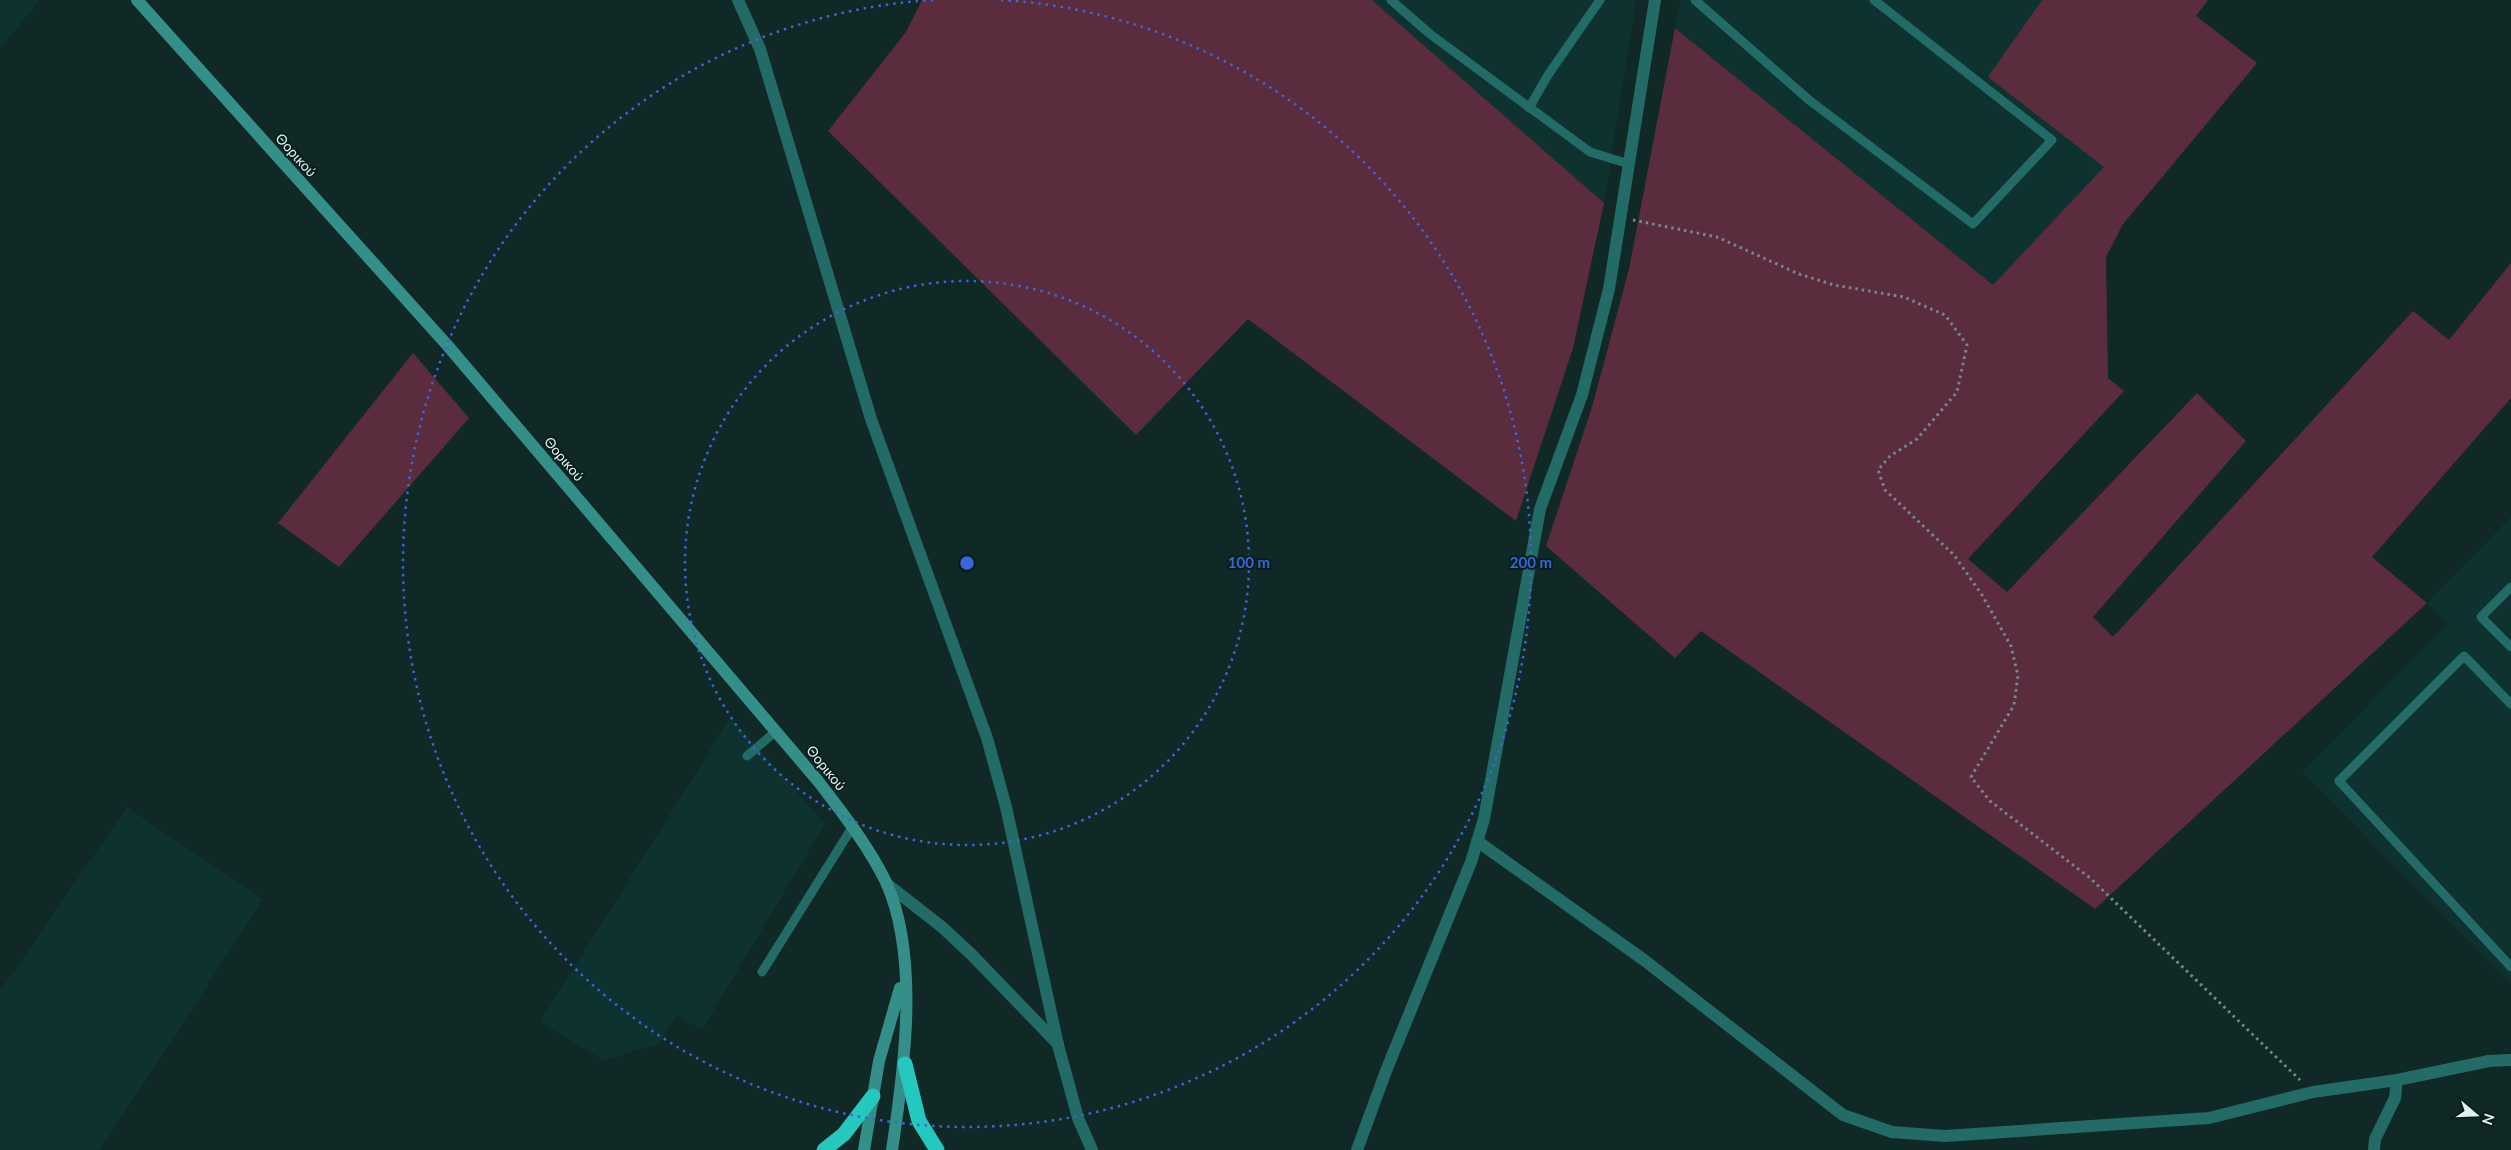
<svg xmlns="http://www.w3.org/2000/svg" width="2511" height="1150" font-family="Lato,sans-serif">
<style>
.built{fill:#0e322f}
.green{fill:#5b2c3e}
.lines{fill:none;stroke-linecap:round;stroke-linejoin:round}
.path{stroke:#768987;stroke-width:3;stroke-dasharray:2.5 4;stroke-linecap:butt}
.lane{stroke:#236b66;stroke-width:9}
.street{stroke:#236b66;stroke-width:12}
.secondary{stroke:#358f89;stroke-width:12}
.highway{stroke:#24c8bf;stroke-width:15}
.ring{fill:none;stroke:#3b66db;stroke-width:2.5;stroke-dasharray:2.5 5}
.labels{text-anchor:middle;stroke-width:4;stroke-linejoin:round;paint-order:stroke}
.street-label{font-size:14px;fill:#e2f0ef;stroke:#061f1d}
.centre{fill:#3b66db;stroke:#061f1d;stroke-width:2.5}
.ring-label{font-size:15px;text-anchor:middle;font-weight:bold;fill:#3b66db;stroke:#061f1d;stroke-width:4;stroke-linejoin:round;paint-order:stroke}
</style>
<rect width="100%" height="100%" fill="#102826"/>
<g class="built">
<polygon points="0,0 40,0 0,48"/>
<polygon points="1372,0 1636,0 1604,203"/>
<polygon points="1680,0 2042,0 1989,77 2105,167 1993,285 1675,28"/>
<polygon points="2511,517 2511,984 2302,772 2448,624 2427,603"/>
<polygon points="731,717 825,824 702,1030 677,1015 660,1043 605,1061 540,1022"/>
<polygon points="127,807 263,900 100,1150 0,1150 0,991"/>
</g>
<g class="green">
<polygon points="922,0 1372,0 1604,203 1573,348 1516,521 1248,319 1136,435 828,131 906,32"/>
<polygon points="2042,0 2208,0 2196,16 2257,63 2123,224 2106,257 2108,378 2124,391 1968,559 2007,592 2197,393 2246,441 2093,617 2113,637 2413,311 2449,340 2511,263 2511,398 2372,557 2427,603 2095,909 1701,631 1675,658 1546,546 1592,407 1629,269 1675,28 1993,285 2104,167 1988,77"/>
<polygon points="413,353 469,418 339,567 278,523"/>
</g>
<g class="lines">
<polyline class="path" points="1633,220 1717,237 1799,274 1834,285 1904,297 1945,315 1967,345 1957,392 1917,439 1890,456 1878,470 1885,490 1954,555 1982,595 2011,646 2018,676 2014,705 1971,777 1990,801 2090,878 2300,1080"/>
<g class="lane">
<polyline points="1391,0 1430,34 1590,152 1629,164"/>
<polyline points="1695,0 1809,100 1973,224 2052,140 1874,0"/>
<polyline points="1529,108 1548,75 1600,0"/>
<polyline points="2511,587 2481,617 2511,647"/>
<polyline points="2511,704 2464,656 2339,781 2511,967"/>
<polyline points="747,756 776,731"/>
<polyline points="762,972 853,826"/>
</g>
<g class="street">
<polyline points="738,0 760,49 871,419 987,738 1006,807 1058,1045 1078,1118 1092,1150"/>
<polyline points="1477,841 1644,960 1843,1115 1892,1132 1945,1136 2209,1118 2313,1092 2397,1080 2489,1061 2511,1060"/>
<polyline points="887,884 942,927 971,954 1058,1044"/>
<polyline points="1357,1150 1386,1071 1471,862 1484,819 1540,509 1582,395 1609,289 1655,0"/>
<polyline points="2374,1150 2375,1139 2395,1098 2397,1080"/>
</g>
<g class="secondary">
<path d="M 137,0 L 448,346 L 818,781 C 843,814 868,845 886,882 C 920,957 904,1071 892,1150"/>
<polyline points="864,1150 879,1061 900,988"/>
</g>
<g class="highway">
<polyline points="905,1064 919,1121 937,1150"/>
<polyline points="824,1150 844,1134 873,1096"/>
</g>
</g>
<g class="ring">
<circle cx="967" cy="563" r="282"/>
<path d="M1001 0A564 564 0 1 1 933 0"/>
</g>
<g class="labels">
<g class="street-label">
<text transform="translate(296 155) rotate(48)" y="5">Θορικού</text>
<text transform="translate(564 459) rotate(50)" y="5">Θορικού</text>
<text transform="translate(826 768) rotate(51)" y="5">Θορικού</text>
</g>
</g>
<circle cx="967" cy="563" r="8" class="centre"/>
<g class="ring-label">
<text x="1249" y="568">100 m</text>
<text x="1531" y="568">200 m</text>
</g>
<g transform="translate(2476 1115) rotate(109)" stroke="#061f1d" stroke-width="4" paint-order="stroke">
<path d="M0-4L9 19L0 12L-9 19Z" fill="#e2f0ef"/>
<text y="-8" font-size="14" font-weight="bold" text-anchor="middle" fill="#e2f0ef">N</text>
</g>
</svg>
